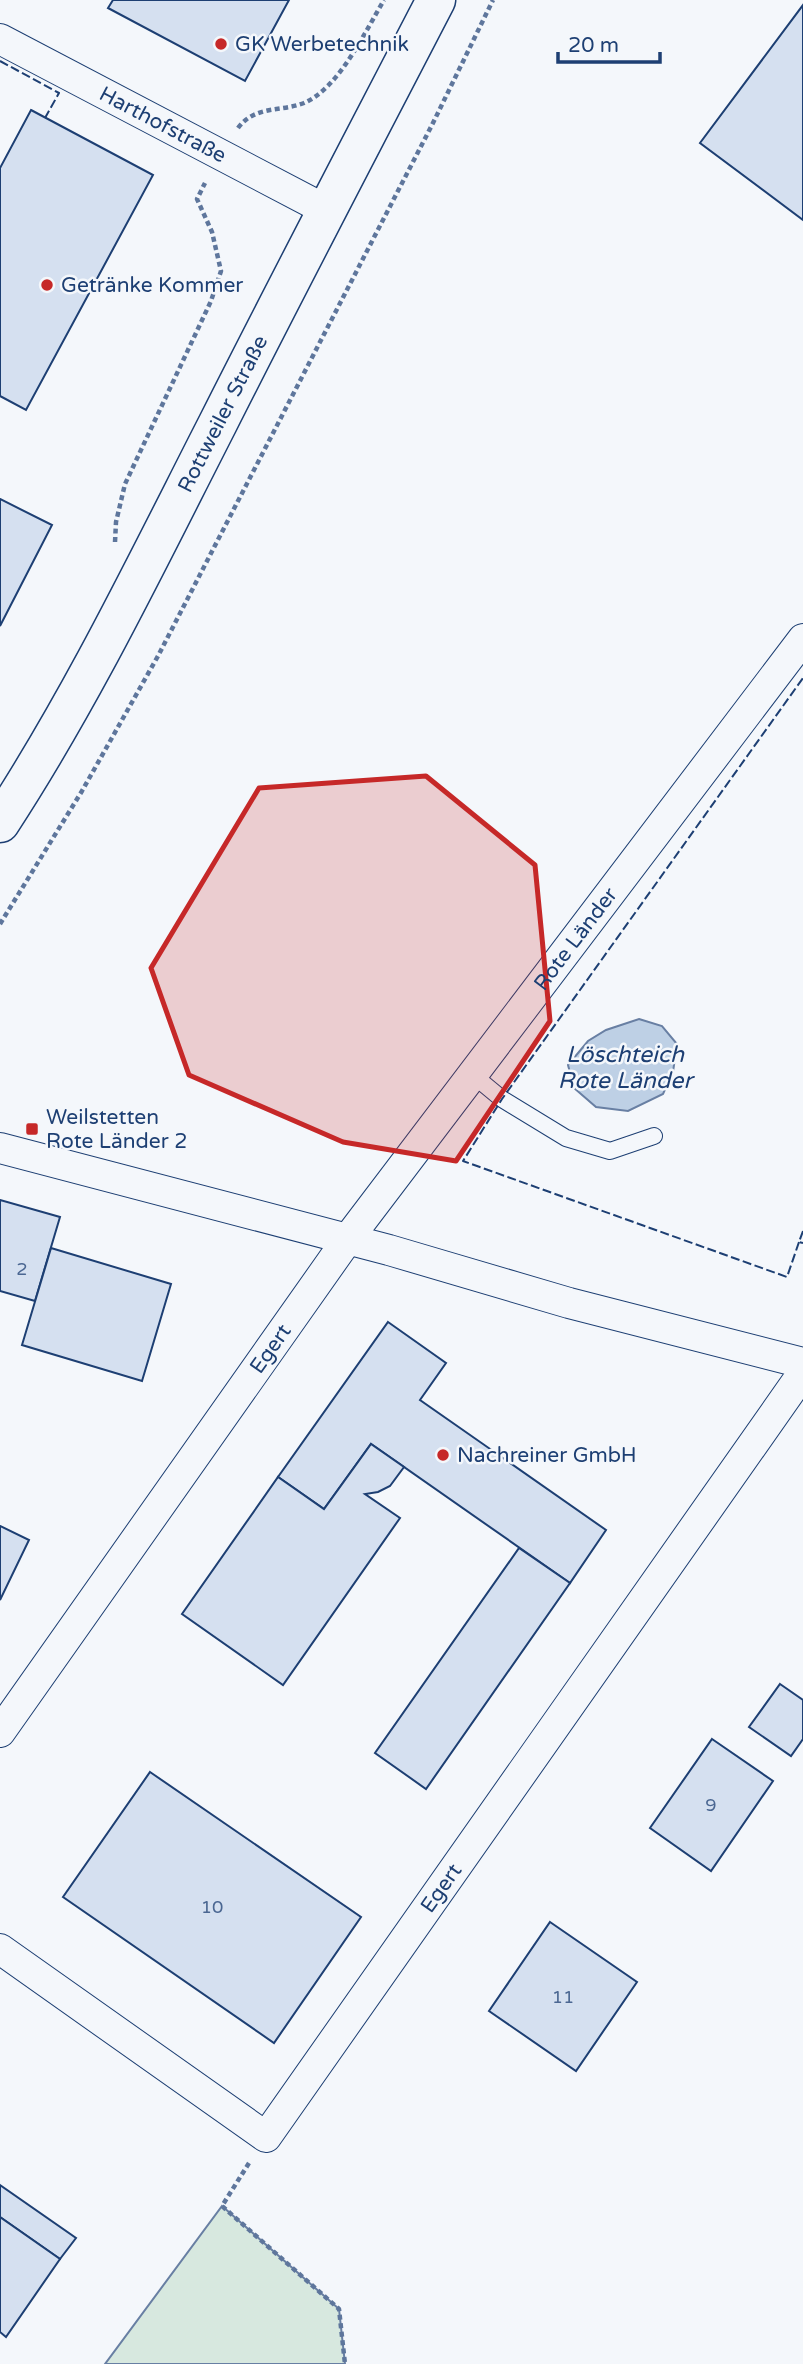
<svg xmlns="http://www.w3.org/2000/svg" width="803" height="2364" font-family="'Varela Round',sans-serif">
<style>
.green{fill:#d7e8df;stroke:#687fa3;stroke-width:2}
.water{fill:#bed0e5;stroke:#687fa3;stroke-width:2}
.building{fill:#d5e0f0;stroke:#1d3f73;stroke-width:2}
.lines{fill:none;stroke-linecap:round;stroke-linejoin:round}
.lane-casing{stroke:#1d3f73;stroke-width:18}
.street-casing{stroke:#1d3f73;stroke-width:32}
.secondary-casing{stroke:#1d3f73;stroke-width:41}
.path{stroke:#5e769c;stroke-width:4.5;stroke-dasharray:5 3.5;stroke-linecap:butt}
.lane{stroke:#f4f7fb;stroke-width:16}
.street{stroke:#f4f7fb;stroke-width:30}
.secondary{stroke:#f4f7fb;stroke-width:38}
.fence{stroke:#1d3f73;stroke-width:2;stroke-dasharray:9 3.5;stroke-linecap:butt}
.marked{fill:#c62828;fill-opacity:0.2;stroke:#c62828;stroke-width:5;stroke-linejoin:round}
.poi-dot{fill:#c62828;stroke:#f4f7fb;stroke-width:2.5}
.labels{text-anchor:middle;stroke-width:5;stroke-linejoin:round;paint-order:stroke}
.number-label{font-size:18px;fill:#4b6792}
.poi-label{font-size:21px;fill:#1d3f73;stroke:#f4f7fb;text-anchor:start}
.street-label{font-size:21px;fill:#1d3f73;stroke:#f4f7fb}
.water-label{font-size:23px;font-style:italic;fill:#1d3f73;stroke:#f4f7fb}
</style>
<rect width="100%" height="100%" fill="#f4f7fb"/>
<polygon class="green" points="222,2206 339,2309 345,2364 105,2364"/>
<polygon class="water" points="639,1019 662,1026 677,1044 673,1072 663,1094 628,1111 596,1107 574,1088 568,1065 588,1041 606,1030"/>
<g class="building">
<polygon points="113,0 289,0 245,81 108,8"/>
<polygon points="803,5 803,220 700,143"/>
<polygon points="31,110 153,175 26,410 0,396 0,168"/>
<polygon points="0,499 52,525 0,626"/>
<polygon points="0,1200 60,1217 35,1301 0,1291"/>
<polygon points="51,1248 171,1284 142,1381 22,1345"/>
<polygon points="388,1322 446,1363 420,1400 606,1530 570,1583 371,1444 324,1509 278,1477"/>
<polygon points="371,1444 404,1467 390,1486 378,1492 365,1494 400,1518 283,1685 182,1614 278,1477 324,1509"/>
<polygon points="0,1526 29,1540 0,1600"/>
<polygon points="519,1548 570,1583 426,1789 375,1753"/>
<polygon points="780,1684 803,1700 803,1739 791,1756 749,1727"/>
<polygon points="712,1739 773,1781 711,1871 650,1828"/>
<polygon points="150,1772 361,1917 274,2043 63,1897"/>
<polygon points="550,1922 637,1982 576,2071 489,2011"/>
<polygon points="0,2185 76,2238 60,2259 0,2217"/>
<polygon points="0,2217 60,2259 6,2337 0,2332"/>
</g>
<g class="lines">
<defs>
<polyline id="lane" points="473,1075 502,1099 566,1138 610,1151 654,1136"/>
<g id="street">
<path id="s1" d="M 0,39 L 326,210"/>
<polyline points="0,1148 389,1250 569,1303 803,1363"/>
<path id="s2" d="M 0,1732 L 347,1240 L 803,639"/>
<path id="s3" d="M 0,1949 L 266,2137 L 803,1373"/>
</g>
<g id="secondary">
<path id="s4" d="M 0,823 C 83,696 149,558 218,423 C 289,282 363,141 436,0"/>
</g>
</defs>
<use href="#lane" class="lane-casing"/>
<use href="#street" class="street-casing"/>
<use href="#secondary" class="secondary-casing"/>
<g class="path">
<path d="M 238,128 C 255,105 281,112 304,103 C 339,88 365,32 384,0"/>
<polyline points="115,542 116,522 125,484 211,301 221,271 212,232 197,199 205,183"/>
<polyline points="0,924 82,791 158,656 432,125 493,0"/>
<polyline points="249,2163 222,2206 339,2309 345,2364"/>
</g>
<use href="#lane" class="lane"/>
<use href="#street" class="street"/>
<use href="#secondary" class="secondary"/>
<g class="fence">
<polyline points="0,61 59,93 45,118"/>
<polyline points="803,1231 799,1242 803,1243"/>
<polyline points="799,1242 787,1277 463,1161 502,1099 803,678"/>
</g>
</g>
<path class="marked" d="M 426,776 L 535,865 L 550,1021 L 456,1161 L 343,1142 L 189,1075 L 151,968 L 259,788 Z"/>
<g class="poi-dot">
<circle cx="221" cy="44" r="7"/>
<circle cx="47" cy="285" r="7"/>
<rect x="25" y="1122" width="14" height="14" rx="3.5"/>
<circle cx="443" cy="1455" r="7"/>
</g>
<g class="labels">
<g class="number-label">
<text x="22" y="1275">2</text>
<text x="711" y="1811">9</text>
<text x="212" y="1913">10</text>
<text x="563" y="2003">11</text>
</g>
<g class="poi-label">
<text x="235" y="51">GK Werbetechnik</text>
<text x="61" y="292">Getränke Kommer</text>
<text x="46" y="1124">Weilstetten<tspan x="46" dy="24">Rote Länder 2</tspan></text>
<text x="457" y="1462">Nachreiner GmbH</text>
</g>
<g class="street-label">
<text dy="7" stroke="none"><textPath href="#s1" startOffset="184">Harthofstraße</textPath></text>
<text dy="7" stroke="none"><textPath href="#s4" startOffset="466">Rottweiler Straße</textPath></text>
<text dy="7" stroke="none"><textPath href="#s2" startOffset="980">Rote Länder</textPath></text>
<text dy="7" stroke="none"><textPath href="#s2" startOffset="469">Egert</textPath></text>
<text dy="7" stroke="none"><textPath href="#s3" startOffset="630">Egert</textPath></text>
</g>
<g class="water-label">
<text x="625" y="1062">Löschteich<tspan x="625" dy="26">Rote Länder</tspan></text>
</g>
</g>
<path d="M558 52v10h102v-10" fill="none" stroke="#1d3f73" stroke-width="3.5"/>
<text x="568" y="52" font-size="21" fill="#1d3f73" stroke="#f4f7fb" stroke-width="5" paint-order="stroke">20 m</text>
</svg>
